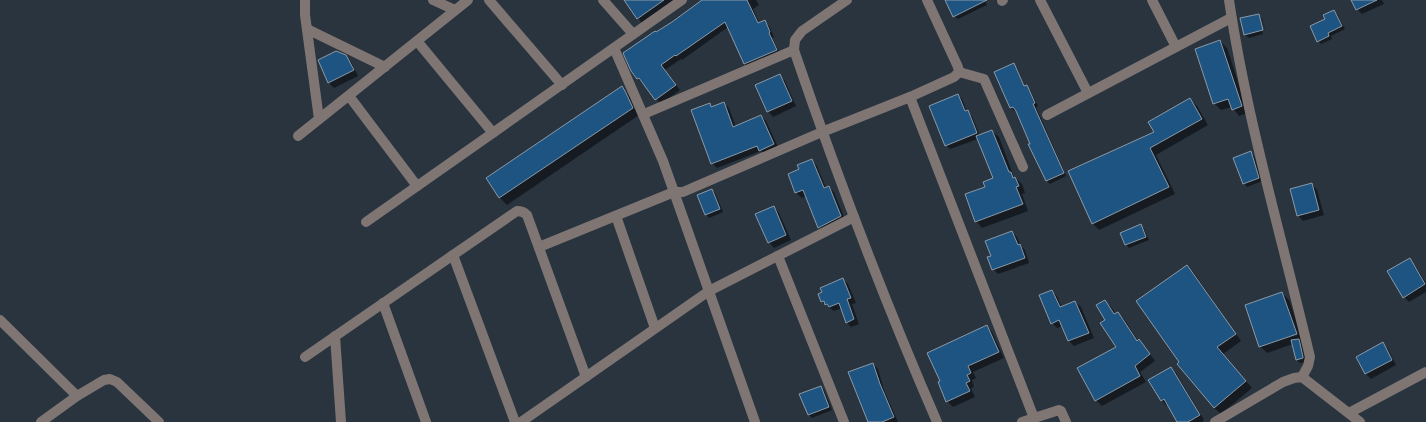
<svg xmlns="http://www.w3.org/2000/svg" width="1426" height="422" font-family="Manrope,sans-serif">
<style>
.shadow{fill:#0007}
.building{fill:#1e5482;stroke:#8b99a6}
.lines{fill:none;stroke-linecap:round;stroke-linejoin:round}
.minor{stroke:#7f7674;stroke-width:10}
</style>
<rect width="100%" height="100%" fill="#29343f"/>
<g class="shadow">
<polygon points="625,0 673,0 642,23"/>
<polygon points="704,0 756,0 759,5 753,9 760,24 765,22 769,26 774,37 772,38 781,55 750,68 745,64 728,27 682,60 681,59 665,70 680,90 661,104 644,83 642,83 638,79 632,71 656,33"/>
<polygon points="947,0 985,0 987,5 958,19 954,16"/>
<polygon points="1353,0 1382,0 1384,4 1362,14 1357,9"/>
<polygon points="1334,11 1337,14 1345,29 1331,36 1332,39 1321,44 1318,41 1326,19"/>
<polygon points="1258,15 1262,18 1266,34 1261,17 1259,17 1263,34 1249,38 1245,35"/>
<polygon points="1220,41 1227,48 1248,113 1239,116 1232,107 1221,110 1214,103"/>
<polygon points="346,56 351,62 358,76 334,88 329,83 319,61"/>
<polygon points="1014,65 1017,68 1025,87 1027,86 1030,90 1038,106 1036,107 1066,176 1050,184 1046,180 1017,110 1014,111 1011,108"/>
<polygon points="779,75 785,81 796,106 773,117 768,111"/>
<polygon points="622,87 633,101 639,115 507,205 500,198 487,179"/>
<polygon points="958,95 962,99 967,112 972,116 980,136 992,131 999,137 1014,177 1022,184 1025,193 1022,194 1028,211 982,228 976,221 986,188 995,179 978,139 950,149 946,145"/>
<polygon points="1190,99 1197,106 1208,125 1156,155 1175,194 1099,230 1092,223 1155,133"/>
<polygon points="723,103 729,108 736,127 761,116 766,121 779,149 765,155 761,151 717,168 712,163 709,104 712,107"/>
<polygon points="1251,153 1254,156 1262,181 1247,187 1244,183"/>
<polygon points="812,160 817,166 826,188 829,187 834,192 846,222 824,232 819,227 806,196 802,198 796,193 789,174 800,170"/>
<polygon points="1312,184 1317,190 1324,215 1303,221 1298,215"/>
<polygon points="712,190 715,193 723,212 709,218 706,214"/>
<polygon points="774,207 779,213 791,240 774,248 769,242"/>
<polygon points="1141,226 1144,229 1149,240 1129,248 1126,244"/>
<polygon points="1012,232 1017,237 1021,246 1025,250 1029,263 998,274 993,269 992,256"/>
<polygon points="1410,259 1415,265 1426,283 1426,292 1409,302 1404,297"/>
<polygon points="1187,266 1194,273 1241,341 1223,354 1252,388 1221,414 1214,408 1181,362"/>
<polygon points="843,279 848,284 856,303 852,304 859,324 851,327 846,322 842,308 834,311 822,302 819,294"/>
<polygon points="1052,291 1057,296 1062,308 1075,302 1081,307 1094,338 1074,346 1069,341 1063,326 1057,328 1052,323"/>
<polygon points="1282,293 1289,300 1303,341 1301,342 1306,362 1300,363 1297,360 1293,344 1267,353 1260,346"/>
<polygon points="1105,301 1111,307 1116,314 1118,313 1124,319 1138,341 1145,347 1155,361 1140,372 1146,382 1102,406 1096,400 1117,348 1106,320"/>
<polygon points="987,326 992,332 1004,358 973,372 976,378 972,380 974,387 971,388 975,397 953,407 947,401"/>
<polygon points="1383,344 1388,349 1396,365 1371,379 1366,374 1357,357"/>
<polygon points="873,364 878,369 884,390 898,422 869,422"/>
<polygon points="1171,368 1176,373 1204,420 1202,422 1179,422 1169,405 1167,406 1162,401 1150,381"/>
<polygon points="820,387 824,390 832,410 812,418 809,415"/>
</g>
<g class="building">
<polygon points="624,0 664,0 637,19"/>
<polygon points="702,0 747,0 758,23 765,20 770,32 769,33 777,50 744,64 725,22 676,56 675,55 661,65 676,85 655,100 639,78 637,79 631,71 623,53 655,31 656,32 672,22"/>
<polygon points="945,0 987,0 953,17"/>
<polygon points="1351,0 1377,0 1356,10"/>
<polygon points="1334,10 1342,26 1328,33 1329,36 1317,42 1310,26 1325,19 1323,15"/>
<polygon points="1259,14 1263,30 1244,35 1240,18"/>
<polygon points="1220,40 1242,106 1232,110 1228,99 1213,104 1195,49"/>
<polygon points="336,51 346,55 354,70 328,83 318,60"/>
<polygon points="1014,63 1024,86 1027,85 1035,103 1033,104 1064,173 1046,181 1028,144 1030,144 1016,111 1013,107 1010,108 994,72"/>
<polygon points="780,74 792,101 767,112 755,85"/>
<polygon points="622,86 626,93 633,108 499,198 486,178"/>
<polygon points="958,94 965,111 968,110 977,133 945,146 929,106"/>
<polygon points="1190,98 1202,119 1150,148 1169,187 1092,224 1068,171 1154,132 1148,122"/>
<polygon points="724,102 733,127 761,115 774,144 759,151 757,146 711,164 691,110 710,103 711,107"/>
<polygon points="992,130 1009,172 1011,172 1013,178 1015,177 1019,186 1016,187 1023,204 975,222 965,194 985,187 983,182 993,178 976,136"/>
<polygon points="1251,151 1259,178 1243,184 1233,158"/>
<polygon points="812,159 824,188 829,186 841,216 818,228 803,190 795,193 788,174 799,169 797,165"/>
<polygon points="1312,183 1319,210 1297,216 1290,189"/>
<polygon points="712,189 720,209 705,215 697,195"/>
<polygon points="774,206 786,235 768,243 755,214"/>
<polygon points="1141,224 1146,237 1125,245 1120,233"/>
<polygon points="1012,231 1018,245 1020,244 1025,258 992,270 987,257 991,256 985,241"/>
<polygon points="1410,258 1425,284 1403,298 1387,271"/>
<polygon points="1187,265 1236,334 1217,347 1246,381 1214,408 1177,364 1179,362 1136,301"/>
<polygon points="843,278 851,298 847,299 854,319 846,323 839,303 829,307 827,304 825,305 824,301 821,302 818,294 822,292 820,288"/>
<polygon points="1052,290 1060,307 1075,301 1089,333 1068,341 1059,320 1051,324 1039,295"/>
<polygon points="1282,292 1297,334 1259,347 1245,305"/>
<polygon points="1105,300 1114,314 1118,312 1137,341 1139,339 1150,354 1135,366 1140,376 1095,401 1077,368 1116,347 1100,323 1105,320 1096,305"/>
<polygon points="987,325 999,352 968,366 971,373 967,375 970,381 966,383 970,391 946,402 938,382 940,381 927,353"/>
<polygon points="1299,339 1303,357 1303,358 1296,360 1291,340"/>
<polygon points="1383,342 1392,360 1365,374 1356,357"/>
<polygon points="873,363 880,384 894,417 882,422 868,422 848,372"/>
<polygon points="1171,367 1200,415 1188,422 1177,422 1164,399 1161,401 1148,380"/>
<polygon points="821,386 829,407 808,415 799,394"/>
</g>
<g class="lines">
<g class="minor">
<polyline points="305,0 305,15 319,119"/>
<polyline points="433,0 455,10"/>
<polyline points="489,0 562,85"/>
<polyline points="603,0 633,34"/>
<path d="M 847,0 L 802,31 L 795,40 L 794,50 C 837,176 884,300 937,422"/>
<polyline points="1040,0 1088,93"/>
<polyline points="1152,0 1176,47"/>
<path d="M 1229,0 C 1247,121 1282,238 1310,357 L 1308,366 L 1302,377"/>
<polyline points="1002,1 1003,0"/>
<polyline points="307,29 385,67"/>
<polyline points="417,41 493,133"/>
<polyline points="614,48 663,161 674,192 683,192 822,132 910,97 954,77 959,72 958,67 927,0"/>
<polyline points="959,72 984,79 1023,167"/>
<polyline points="349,96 417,186"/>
<polyline points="910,97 1034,418"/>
<polyline points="644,114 794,50"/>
<polyline points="1047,115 1231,18"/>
<polyline points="298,136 468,0"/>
<polyline points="616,216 655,328"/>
<polyline points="366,222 682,0"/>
<polyline points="539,247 674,192 755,422"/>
<polyline points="453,255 515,422"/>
<polyline points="778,256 844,422"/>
<polyline points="383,303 426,422"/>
<polyline points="0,320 77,396"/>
<polyline points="335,336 341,422"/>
<path d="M 305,357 L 517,211 C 521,211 524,212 527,215 L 586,377"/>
<polyline points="1349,413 1426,372"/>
<polyline points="41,422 77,396 104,380 110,379 117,382 159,422"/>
<polyline points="521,422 709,291 854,217"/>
<polyline points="1022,422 1059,410 1061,411 1066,422"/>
<polyline points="1215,422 1283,382 1294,378 1302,377 1360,422"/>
</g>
</g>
</svg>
